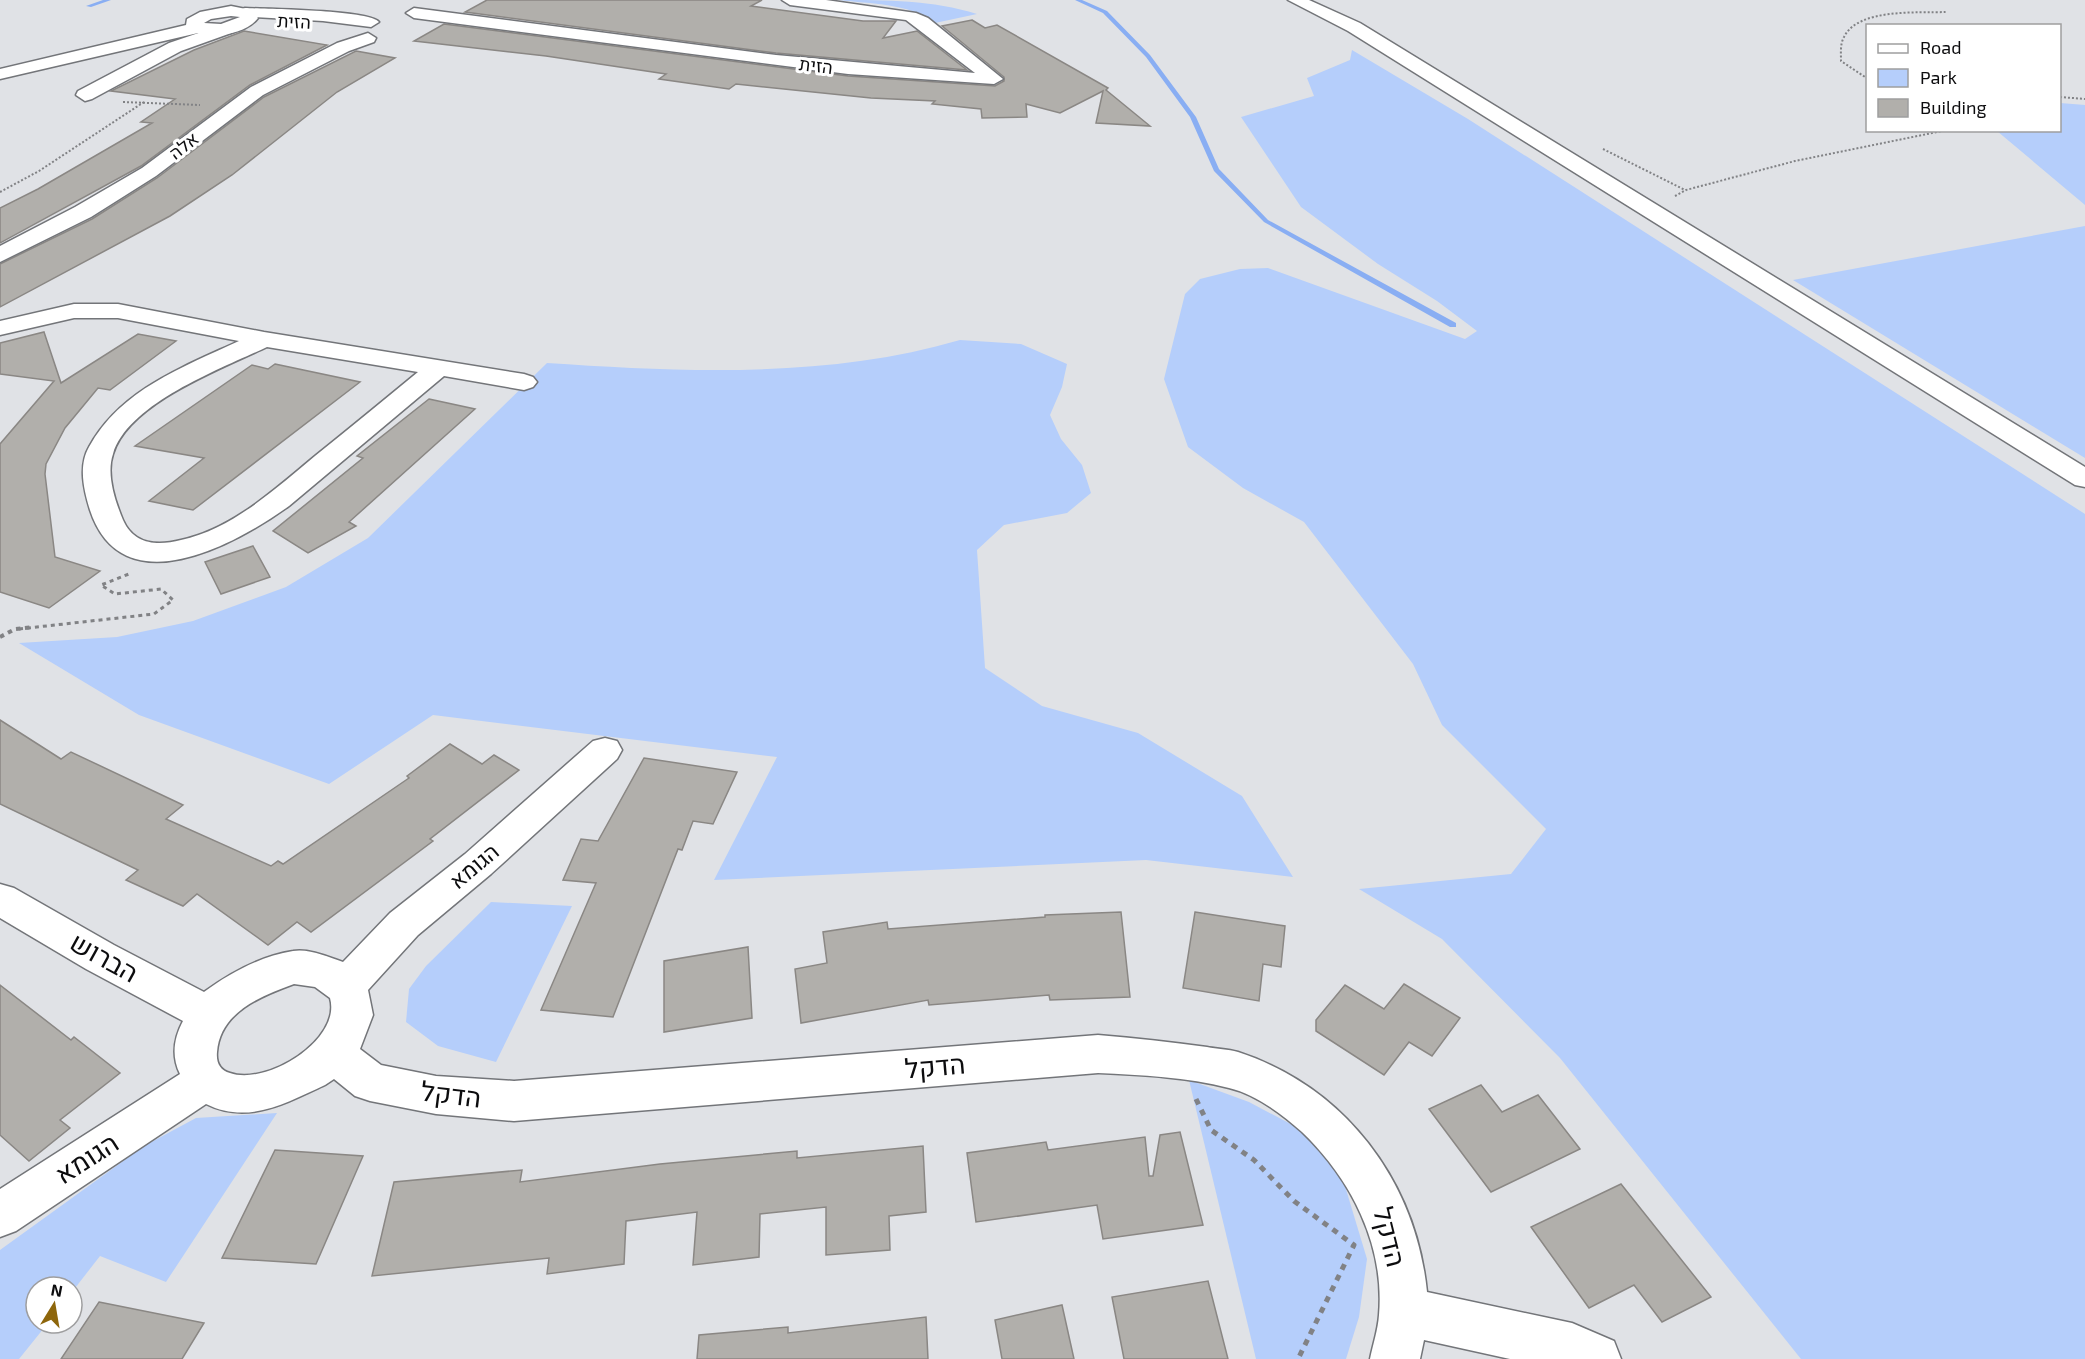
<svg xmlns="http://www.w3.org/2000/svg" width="2085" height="1359" font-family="'Exo 2',Heebo,sans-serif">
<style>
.green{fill:#b5cefb}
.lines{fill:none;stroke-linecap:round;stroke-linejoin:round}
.stream{fill:#89aef3;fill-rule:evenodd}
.building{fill:#b1afab;stroke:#8a8784;stroke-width:1.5}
.minor-casing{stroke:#737579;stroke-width:3}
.tertiary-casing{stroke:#737579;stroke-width:3}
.secondary-casing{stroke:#737579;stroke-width:3}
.path-far3{stroke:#818285;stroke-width:2;stroke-dasharray:2 2;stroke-linecap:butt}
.path-far2{stroke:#818285;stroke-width:3;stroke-dasharray:4 4;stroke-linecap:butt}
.path-far1{stroke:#818285;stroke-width:4;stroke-dasharray:4.5 4.5;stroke-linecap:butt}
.path{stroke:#818285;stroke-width:5;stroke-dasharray:6 6;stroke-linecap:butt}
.minor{fill:#fff;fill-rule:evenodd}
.tertiary{fill:#fff;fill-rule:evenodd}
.secondary{fill:#fff;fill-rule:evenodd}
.labels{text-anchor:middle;stroke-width:6;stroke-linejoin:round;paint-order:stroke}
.far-street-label{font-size:18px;fill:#0c0c0e;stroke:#fff}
.street-label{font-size:22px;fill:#0c0c0e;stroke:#fff}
.near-street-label{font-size:27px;fill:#0c0c0e;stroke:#fff}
</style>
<rect width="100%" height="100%" fill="#e0e2e6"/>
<g class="green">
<path d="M 839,0 C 886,0 933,0 977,14 L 935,23 C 909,3 871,4 839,0 Z"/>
<polygon points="1352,50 1468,119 2085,514 2085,1359 1801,1359 1560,1058 1442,939 1359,889 1511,874 1546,829 1442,725 1413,664 1304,522 1243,488 1188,447 1164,379 1185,294 1200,279 1240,269 1268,268 1465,339 1477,331 1437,301 1378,264 1301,207 1241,117 1314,96 1307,78 1350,60"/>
<polygon points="2060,103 2085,105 2085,205 1997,131 2060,130"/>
<polygon points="2085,226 2085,458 1793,280"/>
<path d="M 960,340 L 1021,344 L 1067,364 L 1062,387 L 1050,415 L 1061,439 L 1082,465 L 1091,493 L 1067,513 L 1004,525 L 977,550 L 985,668 L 1042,706 L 1138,733 L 1242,796 L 1293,877 L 1146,860 L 714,880 L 777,757 L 433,715 L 329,784 L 139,715 L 19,643 L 117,637 L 193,621 L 286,587 L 368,538 L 547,363 C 683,372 827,379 960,340 Z"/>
<polygon points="491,902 572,906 496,1062 438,1046 406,1022 409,989 426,966"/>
<polygon points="1189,1080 1249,1102 1304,1131 1339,1166 1367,1259 1359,1317 1346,1359 1256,1359"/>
<polygon points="277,1113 166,1282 100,1256 72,1292 72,1287 36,1287 36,1323 48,1323 19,1359 0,1359 0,1250 144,1146 196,1118"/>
</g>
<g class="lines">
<g class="stream">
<polygon points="103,0 111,0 91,7 86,6"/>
<polygon points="1075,0 1082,0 1107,11 1150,55 1196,117 1219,169 1268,220 1456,323 1456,327 1450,327 1264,222 1214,171 1190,117 1146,57 1103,13"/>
</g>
</g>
<g class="building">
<polygon points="487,0 762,0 751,6 863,21 896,21 883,38 917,31 967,70 776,53 465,12"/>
<polygon points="972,20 985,28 997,25 1108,88 1106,90 1150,126 1096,123 1103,91 1060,113 1026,104 1027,117 982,118 981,109 932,104 935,101 871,98 736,84 729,89 659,79 666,74 546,56 414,41 444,24 848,76 995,86 1004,81 1004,77 942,26"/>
<polygon points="244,31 327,45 250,85 141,166 0,243 0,208 38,189 152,123 141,122 175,99 111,91 194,50"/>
<polygon points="356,51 395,58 337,92 232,175 170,216 0,307 0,264 92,219 157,178 264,97"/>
<polygon points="44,332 61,383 138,334 176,341 110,390 98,388 65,428 46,464 45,474 55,557 100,571 49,608 0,592 0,444 54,381 0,374 0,343"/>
<polygon points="275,364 360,382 193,510 149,501 204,458 135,446 252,365 268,369"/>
<polygon points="429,399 475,409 349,522 356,526 308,553 273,531 363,458 357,456"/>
<polygon points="253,546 270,577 221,594 205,562"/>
<polygon points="0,720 61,759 71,752 183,805 166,819 271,866 278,861 283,864 409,778 407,776 450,744 482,764 494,755 519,770 430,839 433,841 311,932 297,922 268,945 197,894 183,906 126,880 138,870 0,804"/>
<polygon points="644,758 737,772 713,824 693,821 682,850 678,849 613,1017 541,1010 596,883 563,880 581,839 598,841"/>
<polygon points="1121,912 1130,997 1050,1000 1049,995 929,1005 928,1000 801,1023 795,969 827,963 823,932 887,922 888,929 1045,917 1045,915"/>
<polygon points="1195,912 1285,926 1281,967 1263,964 1259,1001 1183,988"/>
<polygon points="748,947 752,1018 664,1032 664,961"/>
<polygon points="1404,984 1460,1018 1432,1056 1409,1042 1384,1075 1316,1031 1316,1020 1345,985 1384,1009"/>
<polygon points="0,985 71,1040 74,1037 120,1073 60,1120 70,1128 29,1161 0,1135"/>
<polygon points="1481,1085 1502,1112 1538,1095 1580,1149 1491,1192 1429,1109"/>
<polygon points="1180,1132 1203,1225 1103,1239 1097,1205 976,1222 967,1153 1046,1142 1048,1150 1145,1137 1149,1176 1153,1176 1160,1135"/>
<polygon points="923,1146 926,1212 889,1216 890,1250 826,1255 826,1207 760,1214 759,1257 693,1265 697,1212 626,1221 624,1264 547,1274 549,1258 372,1276 394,1182 522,1170 520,1182 660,1164 797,1151 797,1158"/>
<polygon points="275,1150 363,1156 316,1264 222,1258"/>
<polygon points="1621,1184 1711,1297 1662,1322 1634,1285 1589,1308 1531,1227"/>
<polygon points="1208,1281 1228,1359 1124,1359 1112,1297"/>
<polygon points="99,1302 204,1323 182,1359 61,1359"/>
<polygon points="1062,1305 1074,1359 1002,1359 995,1320"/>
<polygon points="926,1317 928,1359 697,1359 699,1335 788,1327 788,1333"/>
</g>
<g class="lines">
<defs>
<g id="minor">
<polygon points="782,0 826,0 916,13 928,18 1003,79 994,84 848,74 414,18 406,13 414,8 776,55 975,73 906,20 790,5"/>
<path d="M 245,8 C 266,9 370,10 379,22 L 371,27 L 323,21 L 239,16 L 237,13 L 239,10 Z"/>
<polygon points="228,23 236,28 234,32 181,51 92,99 85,101 76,95 78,91 169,43"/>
<polygon points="368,33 376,38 374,42 349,51 263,95 156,176 91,217 0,262 0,246 75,207 142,168 251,87 337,43"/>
<path d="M 74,304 L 118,304 L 264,332 L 524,374 L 533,377 L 537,382 L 533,387 L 524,390 L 444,376 L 289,506 C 235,545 122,607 90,510 C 84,491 78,466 89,447 C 120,390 183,367 239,341 L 118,318 L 74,318 L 0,335 L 0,321 ZM 267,347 L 418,372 C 384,400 350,428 315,456 C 276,488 233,529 181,540 C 158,546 134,545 123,520 C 115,501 106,474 113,454 C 128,403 223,368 267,347 Z"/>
<path d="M 605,738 L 617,741 L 622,750 L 617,759 L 491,874 L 418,935 L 368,990 L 373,1015 L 360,1049 L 381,1065 L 436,1076 L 514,1081 L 1098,1035 C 1135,1038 1170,1042 1207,1047 C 1217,1049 1228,1049 1238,1052 C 1345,1087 1416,1181 1427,1292 L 1572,1323 L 1614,1341 L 1621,1359 L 1510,1359 L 1424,1340 L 1420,1359 L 1370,1359 C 1373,1344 1378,1330 1379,1315 C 1385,1245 1351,1179 1302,1132 C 1282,1114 1255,1094 1229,1088 C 1187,1077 1141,1075 1098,1073 L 514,1121 L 436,1114 L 370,1101 L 355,1096 L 334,1079 L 325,1085 C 286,1103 248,1125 206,1104 L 16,1231 L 0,1237 L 0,1189 L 180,1074 C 171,1056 174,1038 183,1021 L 86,969 L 0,918 L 0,884 L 14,888 L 114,945 L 204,992 C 230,973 261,956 293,951 C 308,948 329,957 343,962 L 390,913 L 465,854 L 593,741 ZM 294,984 L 315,987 L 330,998 C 342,1040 266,1086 230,1073 C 220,1070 216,1063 217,1052 C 220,1012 261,996 294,984 Z"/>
</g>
<path id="tertiary" d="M 231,6 L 251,10 L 258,18 C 246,34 217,37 198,33 L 0,79 L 0,69 L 186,25 L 187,19 L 200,12 ZM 231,16 L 240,17 L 221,24 L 204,23 L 211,19 Z"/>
<polygon id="secondary" points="1288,0 1309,0 1360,23 2085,467 2085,487 2075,485 1348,31"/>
</defs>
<use href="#minor" class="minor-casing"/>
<use href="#tertiary" class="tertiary-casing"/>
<use href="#secondary" class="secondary-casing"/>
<g class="path-far3">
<path d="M 1868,79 L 1841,61 C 1841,53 1840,44 1844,37 C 1858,8 1918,13 1946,12"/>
<polyline points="2060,97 2085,99"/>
<polyline points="123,102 200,105"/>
<polyline points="1603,149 1685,190"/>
<polyline points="0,192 39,171 144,102"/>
<polyline points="1675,196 1686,190 1795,161 1947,130"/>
</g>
<polyline class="path-far2" points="19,629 154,614 173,600 161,589 115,594 101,585 129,574"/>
<polyline class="path-far1" points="0,637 15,629 33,627"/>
<polyline class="path" points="1196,1099 1211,1130 1254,1160 1294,1201 1354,1245 1298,1359"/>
<use href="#minor" class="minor"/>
<use href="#tertiary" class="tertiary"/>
<use href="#secondary" class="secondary"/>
</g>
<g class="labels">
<g class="far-street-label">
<text transform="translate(294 22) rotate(3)" y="6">הזית</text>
<text transform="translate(816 66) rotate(7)" y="6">הזית</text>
<text transform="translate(184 146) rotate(-38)" y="6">אלה</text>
</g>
<g class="street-label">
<text transform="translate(474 866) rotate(-40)" y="8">הגומא</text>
</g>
<g class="near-street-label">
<text transform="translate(104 958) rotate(29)" y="9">הברוש</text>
<text transform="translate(935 1067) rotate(-5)" y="9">הדקל</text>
<text transform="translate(451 1095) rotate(7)" y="9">הדקל</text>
<text transform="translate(87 1159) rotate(-33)" y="9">הגומא</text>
<text transform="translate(1389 1237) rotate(76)" y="9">הדקל</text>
</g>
</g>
<rect x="1866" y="24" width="195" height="108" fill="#ffffff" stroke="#9e9e9f" stroke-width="1.5"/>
<rect x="1878" y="44" width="30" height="9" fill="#ffffff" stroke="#9e9e9f" stroke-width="1.5"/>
<text x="1920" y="54" font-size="18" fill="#0c0c0e">Road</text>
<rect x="1878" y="69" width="30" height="18" fill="#b5cefb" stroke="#9e9e9f" stroke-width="1.5"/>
<text x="1920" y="84" font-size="18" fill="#0c0c0e">Park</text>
<rect x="1878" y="99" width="30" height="18" fill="#b1afab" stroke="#9e9e9f" stroke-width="1.5"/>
<text x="1920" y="114" font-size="18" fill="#0c0c0e">Building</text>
<g transform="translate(54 1305) rotate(11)"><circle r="28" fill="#ffffff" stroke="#9e9e9f" stroke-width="1.5"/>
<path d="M0-4.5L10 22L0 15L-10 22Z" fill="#8e660b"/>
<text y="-9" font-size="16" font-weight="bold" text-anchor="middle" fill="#0c0c0e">N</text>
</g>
</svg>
